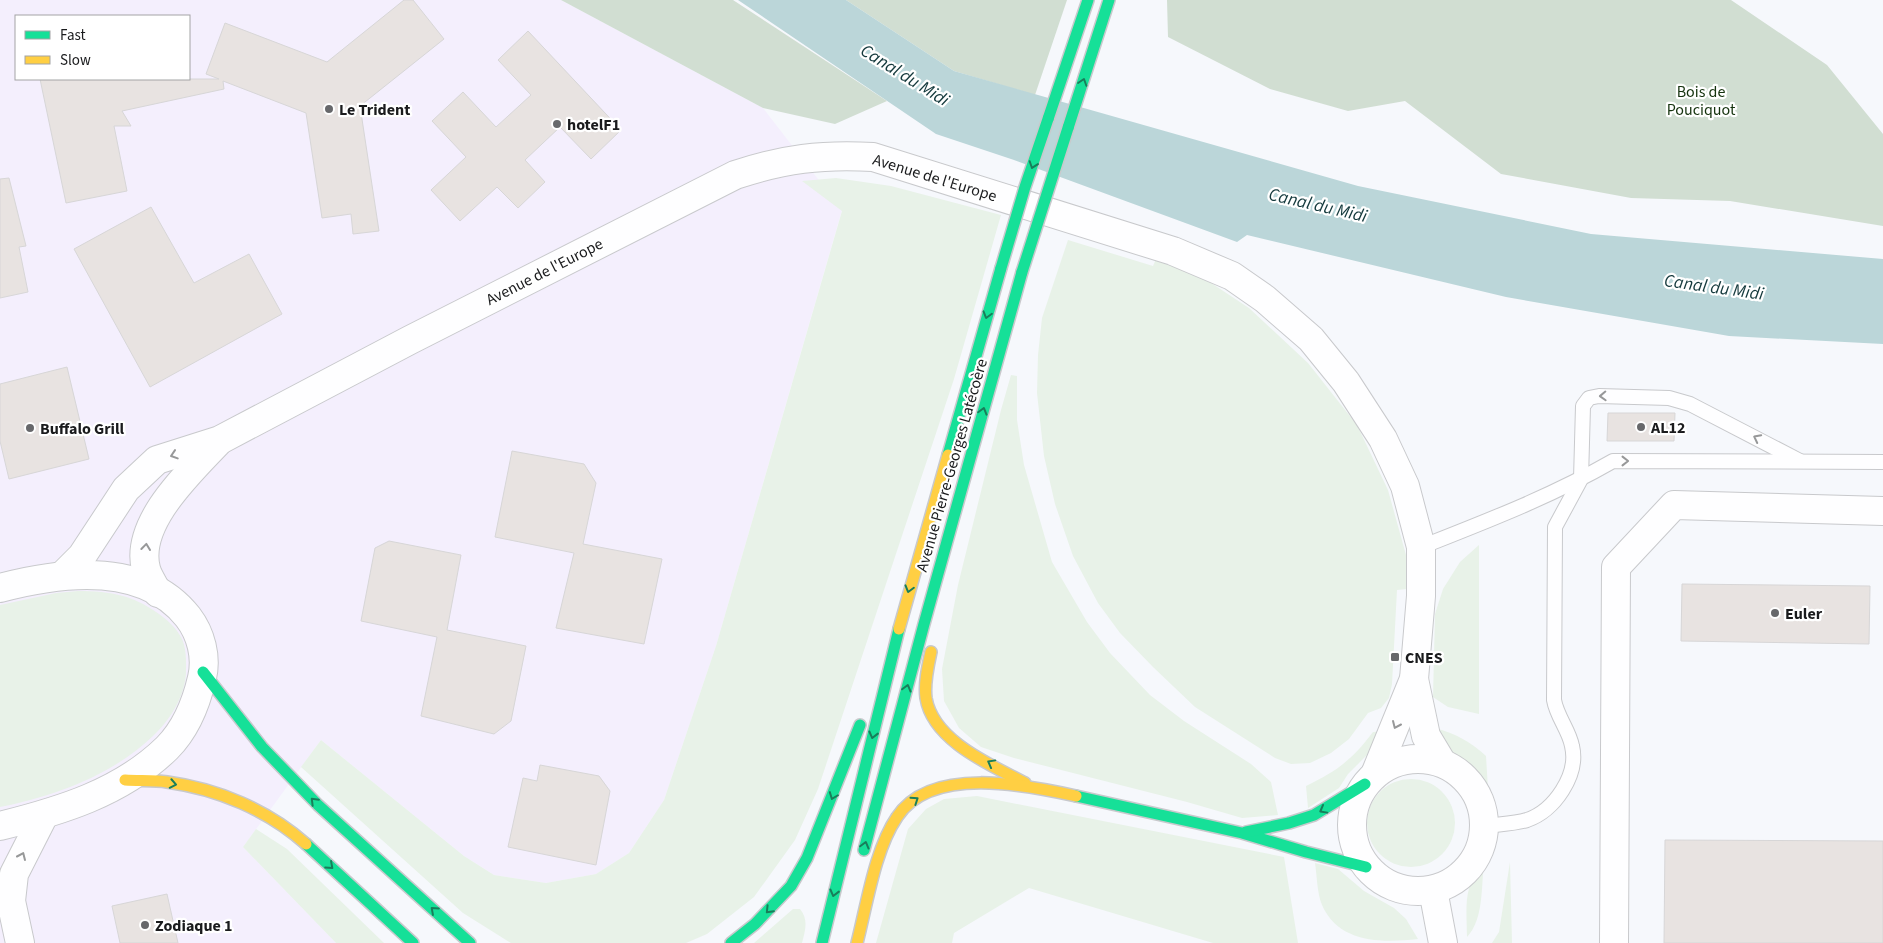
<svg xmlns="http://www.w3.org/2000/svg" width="1883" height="943" font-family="'Source Sans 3',sans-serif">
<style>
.commercial{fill:#f4effd;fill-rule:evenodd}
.green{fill:#e8f2e8}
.forest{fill:#d1ded2}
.water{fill:#bbd6d9}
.building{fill:#e8e3e1;stroke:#d7d6d7}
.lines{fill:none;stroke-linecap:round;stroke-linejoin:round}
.lane-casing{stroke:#c8c9cc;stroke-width:16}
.street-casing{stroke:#c8c9cc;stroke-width:30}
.fast-casing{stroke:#c8c9cc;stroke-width:14}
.slow-casing{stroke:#c8c9cc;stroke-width:14}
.lane{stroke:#fefeff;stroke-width:14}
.street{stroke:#fefeff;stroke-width:28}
.fast{stroke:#16e098;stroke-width:11}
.slow{stroke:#ffcf43;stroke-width:11}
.fast-bridge-casing{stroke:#c8c9cc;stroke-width:14;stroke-linecap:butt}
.fast-bridge{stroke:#16e098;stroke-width:11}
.oneway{stroke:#187e5a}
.oneway2{stroke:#979899}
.poi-dot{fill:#67686b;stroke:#fff;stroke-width:2}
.labels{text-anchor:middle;stroke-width:4.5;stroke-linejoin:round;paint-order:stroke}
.park-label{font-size:16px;fill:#15330e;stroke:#fff}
.poi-label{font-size:16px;font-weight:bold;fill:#1a1b1d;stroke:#fff;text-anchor:start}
.street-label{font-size:16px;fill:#1a1b1d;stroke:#fff}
.water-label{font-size:18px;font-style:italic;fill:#14393c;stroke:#fff}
</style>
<rect width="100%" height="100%" fill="#f6f8fc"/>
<path class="commercial" d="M 0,0 L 561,0 L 763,108 L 842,210 L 716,646 L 664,800 L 629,853 L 596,874 L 546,883 L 494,875 L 464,856 L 321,740 L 243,847 L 336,943 L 0,943 ZM 16,16 L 189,16 L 189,79 L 16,79 Z"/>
<g class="green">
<polygon points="836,178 891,186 1001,215 954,379 818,789 795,840 754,897 707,934 686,943 511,943 463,913 301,767 321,740 464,856 494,875 546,883 596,874 629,853 664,800 716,646 842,211 802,181"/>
<polygon points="1068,240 1153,266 1156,259 1202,277 1249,308 1308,363 1357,425 1388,490 1406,555 1407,589 1397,590 1392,684 1389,698 1381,708 1368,713 1349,739 1331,753 1310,763 1291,764 1275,758 1195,707 1153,667 1120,633 1098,603 1073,556 1055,504 1044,456 1037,393 1038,355 1042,318"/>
<polygon points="1011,375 1017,376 1017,420 1024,465 1052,562 1087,622 1110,653 1150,695 1184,721 1251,764 1271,782 1278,815 1242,818 1187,802 1014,758 981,747 959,728 944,701 942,669 958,585 1001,410"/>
<polygon points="1479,545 1479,714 1448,707 1433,697 1435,614 1443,589 1460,562"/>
<path d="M 78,591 C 94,591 109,592 123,596 C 142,601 172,619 181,637 C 187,648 186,662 186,674 C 184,698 170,720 153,736 C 111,776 55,796 0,807 L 0,605 L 56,593 Z"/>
<path d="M 1435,728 C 1456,734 1470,741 1486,756 L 1488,789 L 1463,761 L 1449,751 Z"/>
<path d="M 1386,731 L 1366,756 L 1348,774 L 1339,788 L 1308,808 L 1306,786 C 1337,771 1352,760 1373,732 Z"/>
<circle cx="1411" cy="823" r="44"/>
<polygon points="977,796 1284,857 1298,943 1213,943 1029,888 954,933 952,943 876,943 908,829 926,809 944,799"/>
<polygon points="256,829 287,849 384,943 336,943 243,847"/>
<polygon points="1510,862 1512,943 1492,943 1499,932"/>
<path d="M 1315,863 L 1338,869 L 1364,891 L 1394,908 L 1406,919 L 1418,939 C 1380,943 1339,943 1322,905 C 1317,893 1317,876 1315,863 Z"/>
<path d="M 1484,863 C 1481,887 1484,919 1467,937 C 1467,908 1462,886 1484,863 Z"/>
<path d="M 793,909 L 800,909 C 809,920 805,931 802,943 L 754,943 Z"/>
</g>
<g class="forest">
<polygon points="561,0 733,0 887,101 835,124 763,108"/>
<polygon points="846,0 1067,0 1035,95 954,71"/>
<polygon points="1167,0 1731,0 1827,65 1883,134 1883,226 1730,201 1631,198 1501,174 1405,101 1348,111 1270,89 1168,37"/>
</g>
<polygon class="water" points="738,0 846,0 954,71 1358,186 1591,234 1883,259 1883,344 1729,336 1506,297 1247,235 1237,242 1014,160 936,134"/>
<g class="building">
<polygon points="404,0 413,0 444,39 360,106 379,231 353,234 351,214 322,218 306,113 223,81 224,89 122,111 131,126 114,126 127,191 66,203 40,79 219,79 206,74 225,23 327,62"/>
<polygon points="528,31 621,130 591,159 560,127 525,160 545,182 518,208 497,187 460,221 431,190 466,157 432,121 463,92 496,127 531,95 498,60"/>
<polygon points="9,178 26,246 19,247 28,292 0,298 0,179"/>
<polygon points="151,207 194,283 249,254 282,314 150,387 74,249"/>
<polygon points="67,367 89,459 9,479 0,441 0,384"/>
<polygon points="1608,413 1675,413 1674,441 1607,441"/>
<polygon points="512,451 584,464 596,483 583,544 662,559 644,644 556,628 574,553 495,537"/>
<polygon points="389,541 461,555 447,630 526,646 511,721 494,734 421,716 437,637 361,621 375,548"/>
<polygon points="1682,584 1870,586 1869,644 1681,641"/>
<polygon points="540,765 599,776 610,791 596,865 508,847 523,778 537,781"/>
<polygon points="1665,840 1883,841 1883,943 1664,943"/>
<polygon points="167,894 178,943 120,943 112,906"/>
</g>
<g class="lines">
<defs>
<g id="lane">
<path d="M 1421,547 C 1487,521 1552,496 1613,461 L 1883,462"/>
<path d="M 1485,826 C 1499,824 1514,824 1527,820 C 1554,811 1579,775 1572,746 C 1569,730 1557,717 1554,700 L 1555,527 L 1581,479 L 1583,406 L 1589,398 L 1599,396 L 1669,398 L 1690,404 L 1800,461"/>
</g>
<g id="street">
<path d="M 63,575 L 82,556 L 126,489 L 157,460 L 220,440 L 410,340 L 735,175 C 783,159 822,154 873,157 L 1173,251 L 1232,276 L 1265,299 L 1311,339 L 1346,382 L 1383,439 L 1405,486 L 1421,547 L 1421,596 L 1414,679 L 1376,772"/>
<path d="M 0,588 C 60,572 144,561 188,617 C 201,634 207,657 202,678 C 196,704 186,729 167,748 C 121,793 60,811 0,826"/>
<path d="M 158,593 C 154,585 148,577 146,569 C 134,523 190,472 218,442"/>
<polyline points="1414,679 1426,736 1441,761"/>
<circle cx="1418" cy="825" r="66"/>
<polyline points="1433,890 1443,943"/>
<polyline points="20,943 11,901 14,874 44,815"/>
<polyline points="1614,943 1616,567 1674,505 1883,511"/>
</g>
<g id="fast">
<polyline points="1048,119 1088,0"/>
<polyline points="1068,128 1109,0"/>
<polyline points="948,455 1001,268"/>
<polyline points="203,672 262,747 318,805 470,943"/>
<polyline points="1076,796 1242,833 1306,852 1366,867"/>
<polyline points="1246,832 1289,823 1314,815 1365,784"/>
<polyline points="306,844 413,943"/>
<polyline points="864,850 924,624 1022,272"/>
<polyline points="731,943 755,924 791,886 807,858 860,725"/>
<polyline points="822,943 899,629"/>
</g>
<g id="slow">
<polyline points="899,629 948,455"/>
<path d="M 931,652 C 928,666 924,683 926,698 C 933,741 991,765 1025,783"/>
<path d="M 125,780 C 139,781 154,780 167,782 C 218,789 268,810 306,844"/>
<path d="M 857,943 C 867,904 875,849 897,817 C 931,765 1026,785 1076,796"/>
</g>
</defs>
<use href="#lane" class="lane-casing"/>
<use href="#street" class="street-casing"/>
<use href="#fast" class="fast-casing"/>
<use href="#slow" class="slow-casing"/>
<use href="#lane" class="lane"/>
<use href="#street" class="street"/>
<use href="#fast" class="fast"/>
<use href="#slow" class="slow"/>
<defs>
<g id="fast-bridge">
<polyline points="1001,268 1025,187 1048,119"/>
<polyline points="1022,272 1068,128"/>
</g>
</defs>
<use href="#fast-bridge" class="fast-bridge-casing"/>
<use href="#fast-bridge" class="fast-bridge"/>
</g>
<defs><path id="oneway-chevron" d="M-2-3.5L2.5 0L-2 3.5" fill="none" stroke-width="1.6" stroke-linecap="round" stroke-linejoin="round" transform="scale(1.25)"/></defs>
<g class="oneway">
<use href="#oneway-chevron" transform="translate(1083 82) rotate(-72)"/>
<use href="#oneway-chevron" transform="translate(1033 165) rotate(109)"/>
<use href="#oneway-chevron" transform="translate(987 315) rotate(106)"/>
<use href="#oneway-chevron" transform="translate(983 411) rotate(-74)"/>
<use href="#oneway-chevron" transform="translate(909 589) rotate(106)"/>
<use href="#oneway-chevron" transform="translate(907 688) rotate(-75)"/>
<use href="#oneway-chevron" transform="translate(873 735) rotate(104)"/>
<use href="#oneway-chevron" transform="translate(991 763) rotate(-151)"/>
<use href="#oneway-chevron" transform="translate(173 784) rotate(11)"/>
<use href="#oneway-chevron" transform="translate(833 796) rotate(111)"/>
<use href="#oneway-chevron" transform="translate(915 800) rotate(-34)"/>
<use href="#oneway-chevron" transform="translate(314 801) rotate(-135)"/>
<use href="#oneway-chevron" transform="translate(1323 810) rotate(151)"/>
<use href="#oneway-chevron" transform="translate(865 845) rotate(-75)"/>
<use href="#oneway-chevron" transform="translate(330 866) rotate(42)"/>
<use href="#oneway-chevron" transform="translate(834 893) rotate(104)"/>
<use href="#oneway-chevron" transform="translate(434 910) rotate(-138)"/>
<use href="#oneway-chevron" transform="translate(769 910) rotate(134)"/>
</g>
<g class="oneway2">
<use href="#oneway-chevron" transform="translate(1603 396) rotate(178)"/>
<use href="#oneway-chevron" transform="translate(1757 438) rotate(-153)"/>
<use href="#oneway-chevron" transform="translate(174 455) rotate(162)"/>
<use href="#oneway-chevron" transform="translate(1625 461)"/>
<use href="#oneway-chevron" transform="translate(146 547) rotate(-83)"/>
<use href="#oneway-chevron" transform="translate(1396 725) rotate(114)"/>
<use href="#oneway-chevron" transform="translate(22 856) rotate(-66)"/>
</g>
<g class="poi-dot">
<circle cx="329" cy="109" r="5"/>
<circle cx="557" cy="124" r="5"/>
<circle cx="1641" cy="427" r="5"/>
<circle cx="30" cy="428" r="5"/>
<circle cx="1775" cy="613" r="5"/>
<rect x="1390" y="652" width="10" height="10" rx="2.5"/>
<circle cx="145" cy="925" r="5"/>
</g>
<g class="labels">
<g class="park-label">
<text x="1701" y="97">Bois de<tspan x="1701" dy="18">Pouciquot</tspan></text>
</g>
<g class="poi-label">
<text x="339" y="115">Le Trident</text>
<text x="567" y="130">hotelF1</text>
<text x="1651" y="433">AL12</text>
<text x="40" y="434">Buffalo Grill</text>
<text x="1785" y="619">Euler</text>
<text x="1405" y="663">CNES</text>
<text x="155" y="931">Zodiaque 1</text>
</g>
<g class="street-label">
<text transform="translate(935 177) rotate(17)" y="6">Avenue de l'Europe</text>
<text transform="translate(544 271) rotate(-27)" y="6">Avenue de l'Europe</text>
<text transform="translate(951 465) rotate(-74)" y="6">Avenue Pierre-Georges Latécoère</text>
</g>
<g class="water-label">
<text transform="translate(905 75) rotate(32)" y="6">Canal du Midi</text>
<text transform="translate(1318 205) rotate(13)" y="6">Canal du Midi</text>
<text transform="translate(1714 287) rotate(8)" y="6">Canal du Midi</text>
</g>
</g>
<rect x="15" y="15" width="175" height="65" fill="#ffffff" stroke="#a3a4a5"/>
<rect x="25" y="31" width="25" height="8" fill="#16e098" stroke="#a3a4a5"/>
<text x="60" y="40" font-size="15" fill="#1a1b1d">Fast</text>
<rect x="25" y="56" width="25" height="8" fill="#ffcf43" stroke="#a3a4a5"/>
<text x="60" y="65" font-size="15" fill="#1a1b1d">Slow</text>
</svg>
